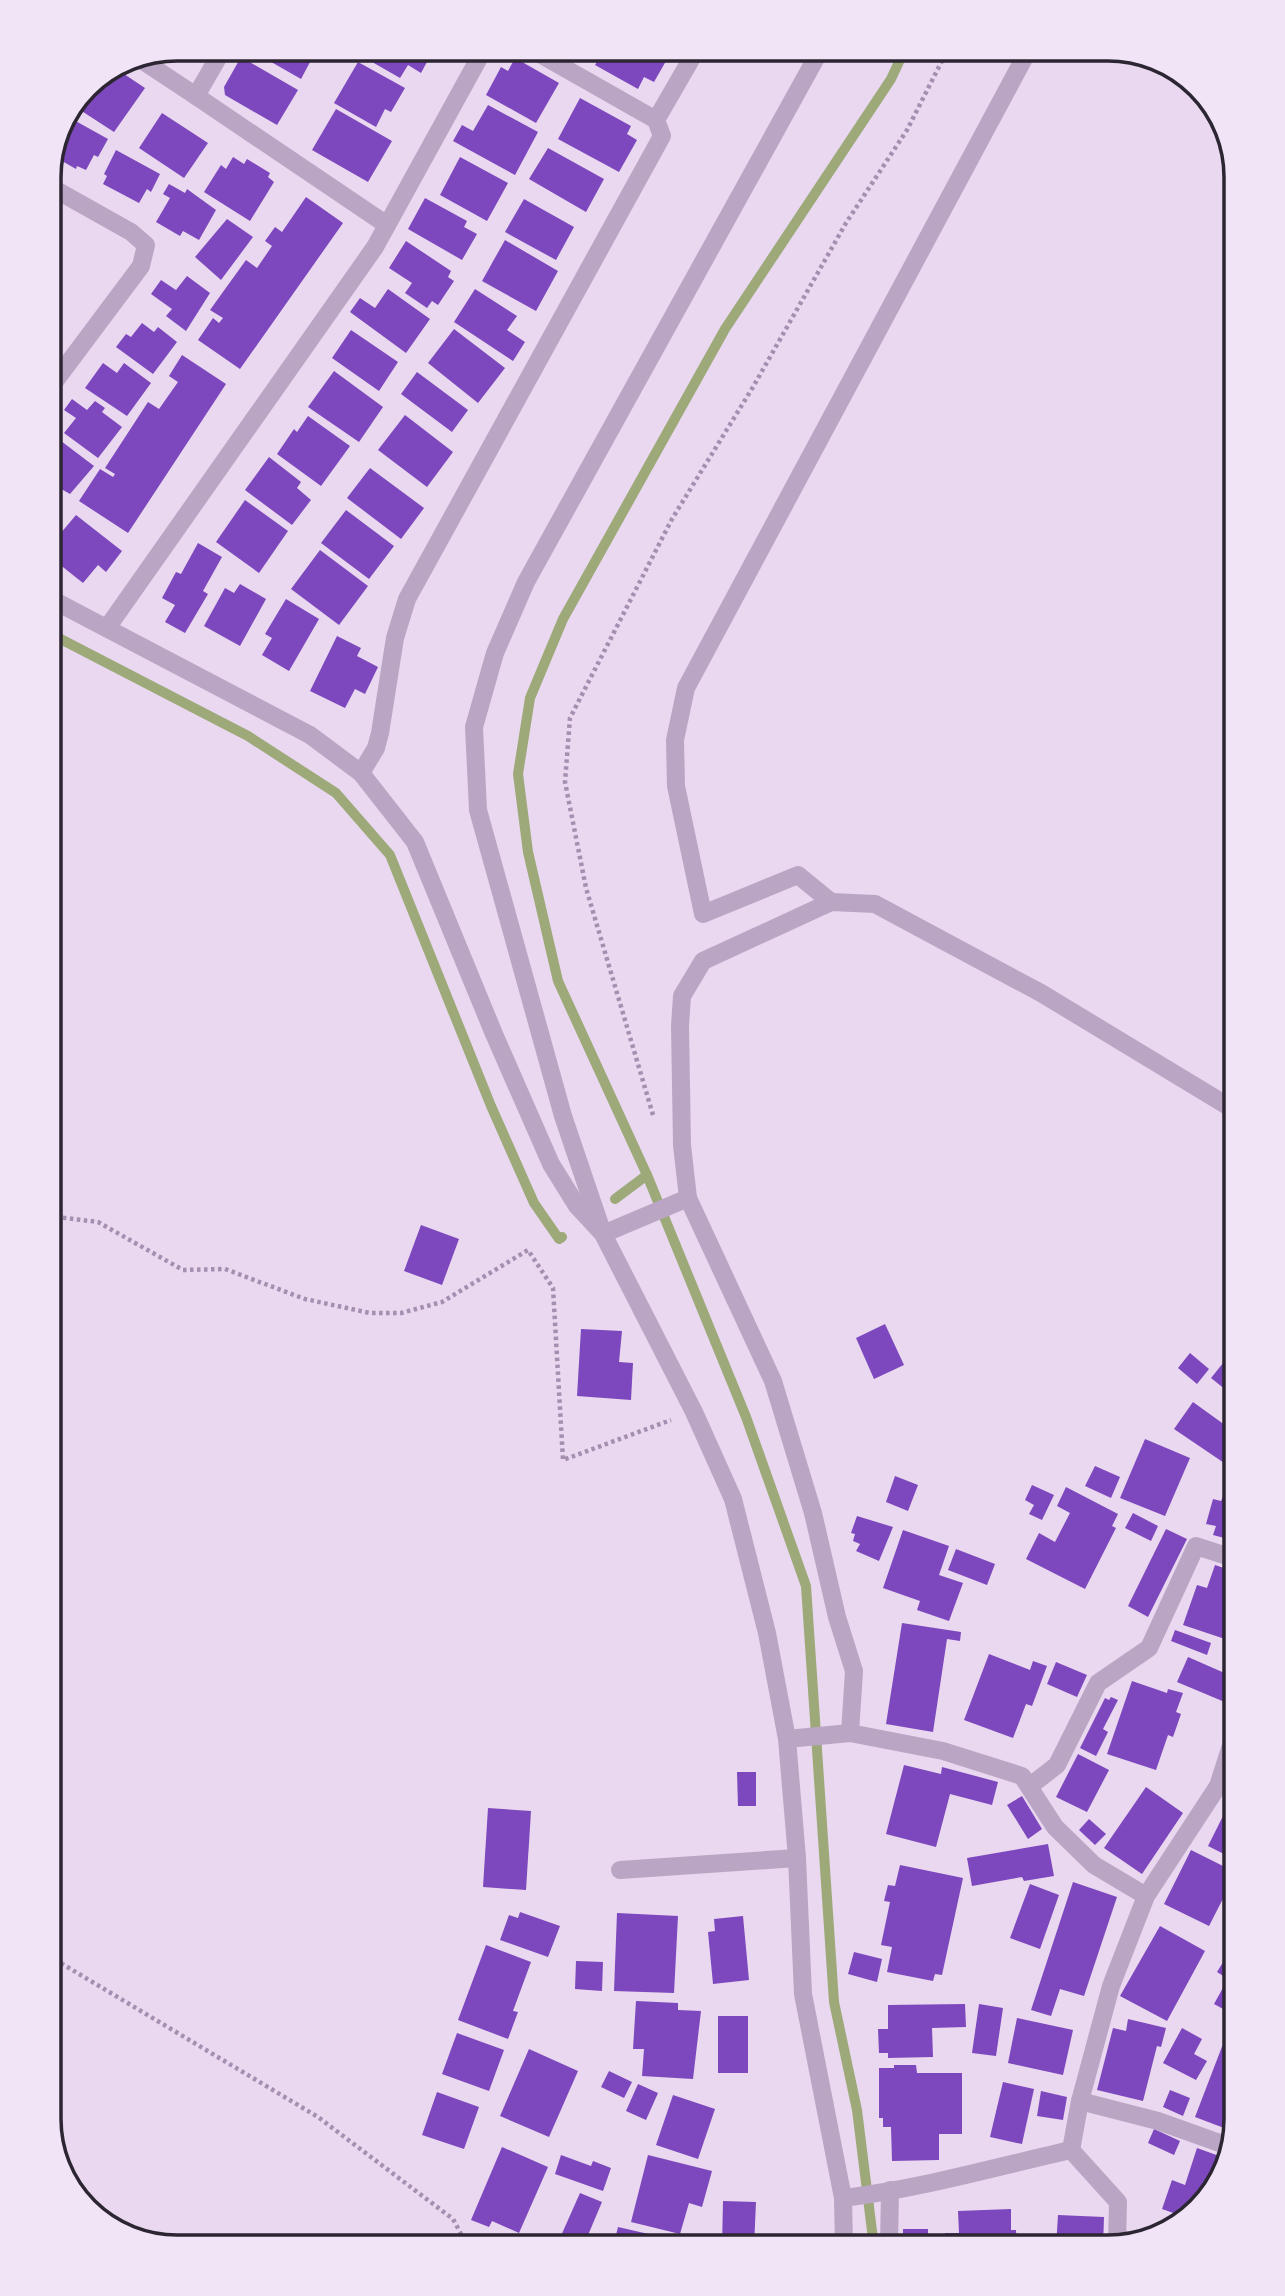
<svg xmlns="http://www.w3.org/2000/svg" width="1285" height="2296" font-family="'DM Sans',sans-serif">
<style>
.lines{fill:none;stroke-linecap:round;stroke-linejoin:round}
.stream{stroke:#9da979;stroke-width:10}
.building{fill:#7d47bd}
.path{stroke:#a58fb1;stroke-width:4.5;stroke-dasharray:3.5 3.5;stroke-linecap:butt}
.minor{stroke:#bba5c5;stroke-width:18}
.rim{fill:none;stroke:#2c2632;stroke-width:3.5}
</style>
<rect width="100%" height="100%" fill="#e9d8ef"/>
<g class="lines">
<g class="stream">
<polyline points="49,633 248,736 336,793 390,855 491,1106 534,1203 559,1239 562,1237"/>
<polyline points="615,1199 647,1175"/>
<polyline points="874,2247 857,2110 834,2002 806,1586 746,1417 647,1175 558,981 528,852 518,774 530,698 563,619 725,329 891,79 905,49"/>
</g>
</g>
<g class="building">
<polygon points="177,49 183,49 176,61 160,53"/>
<polygon points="272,49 317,49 301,79 266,59"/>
<polygon points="364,49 434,49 421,73 408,65 400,78 360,55"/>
<polygon points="604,49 662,49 670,54 654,82 644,77 638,89 595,65"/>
<polygon points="241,57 298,90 277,125 225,95 224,87"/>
<polygon points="515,58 559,83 536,123 486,95 501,67 508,71"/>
<polygon points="358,62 405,88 391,112 385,109 376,127 334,103"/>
<polygon points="115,68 145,88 114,132 77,108 87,86"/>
<polygon points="580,98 631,126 627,134 637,140 619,172 558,139"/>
<polygon points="488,105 538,132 515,175 453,141 462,125 473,131"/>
<polygon points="336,109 392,141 368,182 312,150"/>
<polygon points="162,113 208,143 184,178 139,148"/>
<polygon points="72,119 108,139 98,157 94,155 86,170 77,166 76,169 55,157"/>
<polygon points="548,148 604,179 586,212 529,179"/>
<polygon points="116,150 160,174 151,192 147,189 139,203 103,184 107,176 104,174"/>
<polygon points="233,157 244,164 247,159 270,173 268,177 274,182 250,221 204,192 221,165 226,169"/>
<polygon points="460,157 508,183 487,221 440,195"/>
<polygon points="169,184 185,193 187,189 216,210 199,240 183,231 180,236 156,222 170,198 163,194"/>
<polygon points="306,197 343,223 240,369 198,340 213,318 219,323 223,318 210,310 246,260 257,268 272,246 265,241 275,227 282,232"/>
<polygon points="425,198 467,221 464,227 477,234 462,260 408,229"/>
<polygon points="524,199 574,227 556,260 505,232"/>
<polygon points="227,219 253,237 221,280 195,257"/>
<polygon points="505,240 558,271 536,311 482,281"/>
<polygon points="406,241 451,271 448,277 454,281 438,305 432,301 427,308 405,293 412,283 389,268"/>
<polygon points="187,276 210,293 186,331 166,316 172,309 151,294 161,280 176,290"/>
<polygon points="388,289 430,319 406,353 350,312 360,298 375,308"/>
<polygon points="475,289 517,316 507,330 525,342 513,361 454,322"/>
<polygon points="142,323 154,332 158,327 177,342 153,374 116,347 126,334 131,337"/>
<polygon points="454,329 505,368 478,403 428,363"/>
<polygon points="351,330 398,362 379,391 332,358"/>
<polygon points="182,355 226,384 128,533 79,501 100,469 113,477 115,474 105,468 148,402 159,409 178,382 169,376"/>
<polygon points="103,363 117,373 124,363 151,383 127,416 85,388"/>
<polygon points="334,371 383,407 359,442 308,407"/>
<polygon points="417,372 468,410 452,432 401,394"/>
<polygon points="72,399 87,410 95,401 105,408 102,412 122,427 98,458 64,433 76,418 64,410"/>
<polygon points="405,415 453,452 427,487 378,450"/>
<polygon points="308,416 350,446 321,486 277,454 294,429 297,432"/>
<polygon points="61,441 94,466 70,494 49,482 49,455"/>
<polygon points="269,457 301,482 297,488 311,500 292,525 245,490"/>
<polygon points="370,468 424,508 401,539 347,498"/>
<polygon points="245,500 288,531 259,573 216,542"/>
<polygon points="346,510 394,546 369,579 321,543"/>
<polygon points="76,515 122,551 106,572 98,565 83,583 49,556 49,547"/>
<polygon points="198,543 222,557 203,591 208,594 185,633 165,622 175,605 162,598 176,572 181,574"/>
<polygon points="320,550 368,586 339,625 291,589"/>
<polygon points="240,584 266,599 240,646 204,626 225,588 234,593"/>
<polygon points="286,599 319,619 289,671 262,655 272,638 265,634"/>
<polygon points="337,636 361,648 357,656 378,667 365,694 355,689 345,708 310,691"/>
<polygon points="421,1225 459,1239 442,1285 404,1271"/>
<polygon points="885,1324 904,1365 874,1379 856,1338"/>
<polygon points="581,1329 622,1331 619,1362 633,1363 631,1400 577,1396"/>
<polygon points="1236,1347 1236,1398 1211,1378"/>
<polygon points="1190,1353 1209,1369 1197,1384 1178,1368"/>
<polygon points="1193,1402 1236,1433 1236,1471 1174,1429"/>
<polygon points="1145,1439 1190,1458 1165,1516 1120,1498"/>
<polygon points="1095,1466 1120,1477 1111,1498 1085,1486"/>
<polygon points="895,1476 918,1485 908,1511 886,1502"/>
<polygon points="1032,1485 1054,1495 1042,1520 1029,1514 1034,1505 1025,1500"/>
<polygon points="1066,1487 1118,1514 1112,1526 1116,1528 1085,1589 1026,1559 1039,1533 1055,1542 1070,1513 1057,1506"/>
<polygon points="1224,1494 1236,1497 1236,1541 1213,1535 1216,1526 1206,1524 1213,1499 1221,1501"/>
<polygon points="1133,1513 1158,1526 1151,1541 1125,1528"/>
<polygon points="857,1516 893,1527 879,1561 856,1551 860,1544 853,1541 855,1534 851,1533"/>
<polygon points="1166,1529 1187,1539 1148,1617 1128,1606"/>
<polygon points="903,1530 949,1546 939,1575 963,1583 949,1621 917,1610 920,1601 883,1588"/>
<polygon points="956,1549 995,1564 987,1585 948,1570"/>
<polygon points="1215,1565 1236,1572 1236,1607 1225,1639 1183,1625 1197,1585 1207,1588"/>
<polygon points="902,1623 961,1632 960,1641 947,1639 933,1732 886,1724"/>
<polygon points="1175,1630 1211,1643 1207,1655 1171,1641"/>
<polygon points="989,1654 1030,1670 1033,1661 1047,1666 1032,1706 1026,1704 1013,1738 964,1720"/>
<polygon points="1188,1657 1236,1678 1227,1703 1177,1682"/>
<polygon points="1056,1662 1087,1675 1077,1697 1047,1684"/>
<polygon points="1132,1681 1167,1693 1168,1689 1183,1693 1176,1712 1181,1714 1173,1737 1168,1735 1156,1770 1107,1754"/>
<polygon points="1111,1697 1118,1700 1103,1729 1108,1732 1096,1756 1080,1748 1105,1698 1109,1700"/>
<polygon points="1078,1754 1109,1770 1087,1812 1056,1797"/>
<polygon points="904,1765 941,1774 942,1767 998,1782 992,1805 950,1794 936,1847 886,1834"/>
<polygon points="737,1772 756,1772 756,1806 738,1806"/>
<polygon points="1146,1787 1183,1813 1142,1874 1104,1848"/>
<polygon points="1022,1796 1042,1829 1028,1839 1007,1805"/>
<polygon points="488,1808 531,1811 526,1890 483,1887"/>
<polygon points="1226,1810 1236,1815 1236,1860 1208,1846"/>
<polygon points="1089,1819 1106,1834 1095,1845 1079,1830"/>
<polygon points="1048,1844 1054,1876 1024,1881 1022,1877 972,1886 967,1858"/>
<polygon points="1191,1850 1231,1870 1225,1882 1230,1885 1209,1926 1164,1904"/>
<polygon points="900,1865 963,1878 942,1975 935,1974 933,1981 887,1972 892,1947 881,1945 890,1902 884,1901 888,1885 895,1886"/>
<polygon points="1073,1882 1117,1897 1084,1996 1060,1989 1051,2016 1031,2010"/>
<polygon points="1030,1884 1059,1895 1040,1949 1010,1938"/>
<polygon points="520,1912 560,1926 548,1957 500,1940 509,1915 518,1918"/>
<polygon points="617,1913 678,1916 674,1993 614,1991"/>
<polygon points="743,1916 749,1980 713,1984 708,1932 715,1931 714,1919"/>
<polygon points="1160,1926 1205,1951 1167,2021 1120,1996"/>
<polygon points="486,1945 531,1962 513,2011 518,2012 508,2039 458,2020"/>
<polygon points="854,1952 882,1959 877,1982 848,1974"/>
<polygon points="1225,1959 1236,1966 1236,1984 1217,1972"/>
<polygon points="576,1961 603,1962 602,1991 575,1989"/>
<polygon points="1224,1986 1236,1993 1236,2016 1214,2004"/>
<polygon points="636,2001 678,2003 678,2010 701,2011 693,2079 642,2076 644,2049 633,2049"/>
<polygon points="965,2004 966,2027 932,2028 933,2057 888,2058 888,2053 879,2053 878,2029 888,2029 888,2005"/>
<polygon points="979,2004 1003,2008 996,2056 972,2053"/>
<rect x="718" y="2016" width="30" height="57"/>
<polygon points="1017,2018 1073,2030 1063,2075 1008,2063"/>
<polygon points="1128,2019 1166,2028 1161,2047 1157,2046 1143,2101 1097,2090 1113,2028 1126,2031"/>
<polygon points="1182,2028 1202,2039 1194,2054 1207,2061 1196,2080 1163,2063"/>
<polygon points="457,2033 504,2050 489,2091 442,2074"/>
<polygon points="1223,2044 1236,2049 1236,2119 1232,2131 1195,2117"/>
<polygon points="529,2049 578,2071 549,2137 500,2116"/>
<polygon points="894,2065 916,2065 917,2073 962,2073 962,2134 939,2134 939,2160 892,2161 891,2127 883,2127 883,2118 879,2118 879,2068 894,2068"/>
<polygon points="609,2071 632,2082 624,2098 601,2087"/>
<polygon points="1003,2082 1034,2089 1022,2144 990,2137"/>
<polygon points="638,2084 658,2093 646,2120 626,2111"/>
<polygon points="1170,2090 1190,2098 1183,2116 1163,2107"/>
<polygon points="1041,2091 1067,2097 1063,2120 1037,2116"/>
<polygon points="437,2092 479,2107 464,2149 422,2135"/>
<polygon points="673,2095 715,2109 698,2159 656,2145"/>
<polygon points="1154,2129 1180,2141 1174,2155 1148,2143"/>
<polygon points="502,2147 548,2167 519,2233 492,2221 489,2227 471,2220"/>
<polygon points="1197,2148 1222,2157 1210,2194 1182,2216 1162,2209 1172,2180 1185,2185"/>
<polygon points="561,2155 591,2166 593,2161 611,2168 603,2191 555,2174"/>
<polygon points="648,2155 712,2171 702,2207 689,2203 680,2234 631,2222"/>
<polygon points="580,2193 602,2202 583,2247 556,2247"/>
<polygon points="723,2201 756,2202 754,2247 722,2247"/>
<polygon points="1011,2209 1011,2230 1016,2230 1017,2247 945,2247 945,2233 959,2233 958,2211"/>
<polygon points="1058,2215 1104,2217 1103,2247 1056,2247"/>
<polygon points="618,2227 666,2238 664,2247 613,2247"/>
<polygon points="903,2229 928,2229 928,2243 937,2243 937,2247 903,2247"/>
<polygon points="491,2235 511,2244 510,2247 485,2247"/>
</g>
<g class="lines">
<g class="path">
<polyline points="653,1115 586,888 565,782 570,718 672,519 753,387 846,223 907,130 948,49"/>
<polyline points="49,1216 98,1222 183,1270 225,1269 305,1299 370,1313 401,1313 442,1302 528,1250 553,1288 563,1460 671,1420"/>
<polyline points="49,1956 318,2117 453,2219 468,2247"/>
</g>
<g class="minor">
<polyline points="223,49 196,96 387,225"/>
<polyline points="821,49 526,582 495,653 474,727 478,810 563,1116 603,1234 694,1412 733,1499 767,1633 787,1739 797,1858 803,1994 843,2198 844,2247"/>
<polyline points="137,57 196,96"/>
<polyline points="656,120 697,49"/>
<polyline points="49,389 141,266 146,245 131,232 49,186"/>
<polyline points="49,598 310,735 361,773 415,842 494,1034 551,1164 577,1206 603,1234 688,1198"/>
<polyline points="107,628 375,247 484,49"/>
<polyline points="361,773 376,748 380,733 395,638 407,599 662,136 656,120 531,49"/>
<polyline points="831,902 798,875 703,914 676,786 675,740 686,688 1029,49"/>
<polyline points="850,1733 854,1671 837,1617 813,1513 773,1381 688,1198 682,1145 680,1026 682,996 703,961 831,902 875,904 1041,993 1236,1111"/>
<polyline points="787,1739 850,1733 943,1751 1022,1776 1055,1827 1094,1865 1146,1896"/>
<polyline points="1030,1786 1057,1765 1098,1683 1149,1648 1196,1546 1236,1559"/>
<polyline points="620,1870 797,1858"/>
<polyline points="1080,2101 1158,2121 1228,2146"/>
<polyline points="1071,2150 1118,2202 1117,2245"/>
<path d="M 843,2198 C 920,2189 995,2167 1071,2150 L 1080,2101 L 1111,1986 L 1146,1896 L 1218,1786 L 1236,1730"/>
<polyline points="889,2247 890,2190"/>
</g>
</g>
<path d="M0 0H1285V2296H0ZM177 61H1108A116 116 0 0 1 1224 177V2119A116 116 0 0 1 1108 2235H177A116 116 0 0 1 61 2119V177A116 116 0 0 1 177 61Z" fill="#f2e4f7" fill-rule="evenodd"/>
<path class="rim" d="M177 61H1108A116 116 0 0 1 1224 177V2119A116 116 0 0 1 1108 2235H177A116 116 0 0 1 61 2119V177A116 116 0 0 1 177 61Z"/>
</svg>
